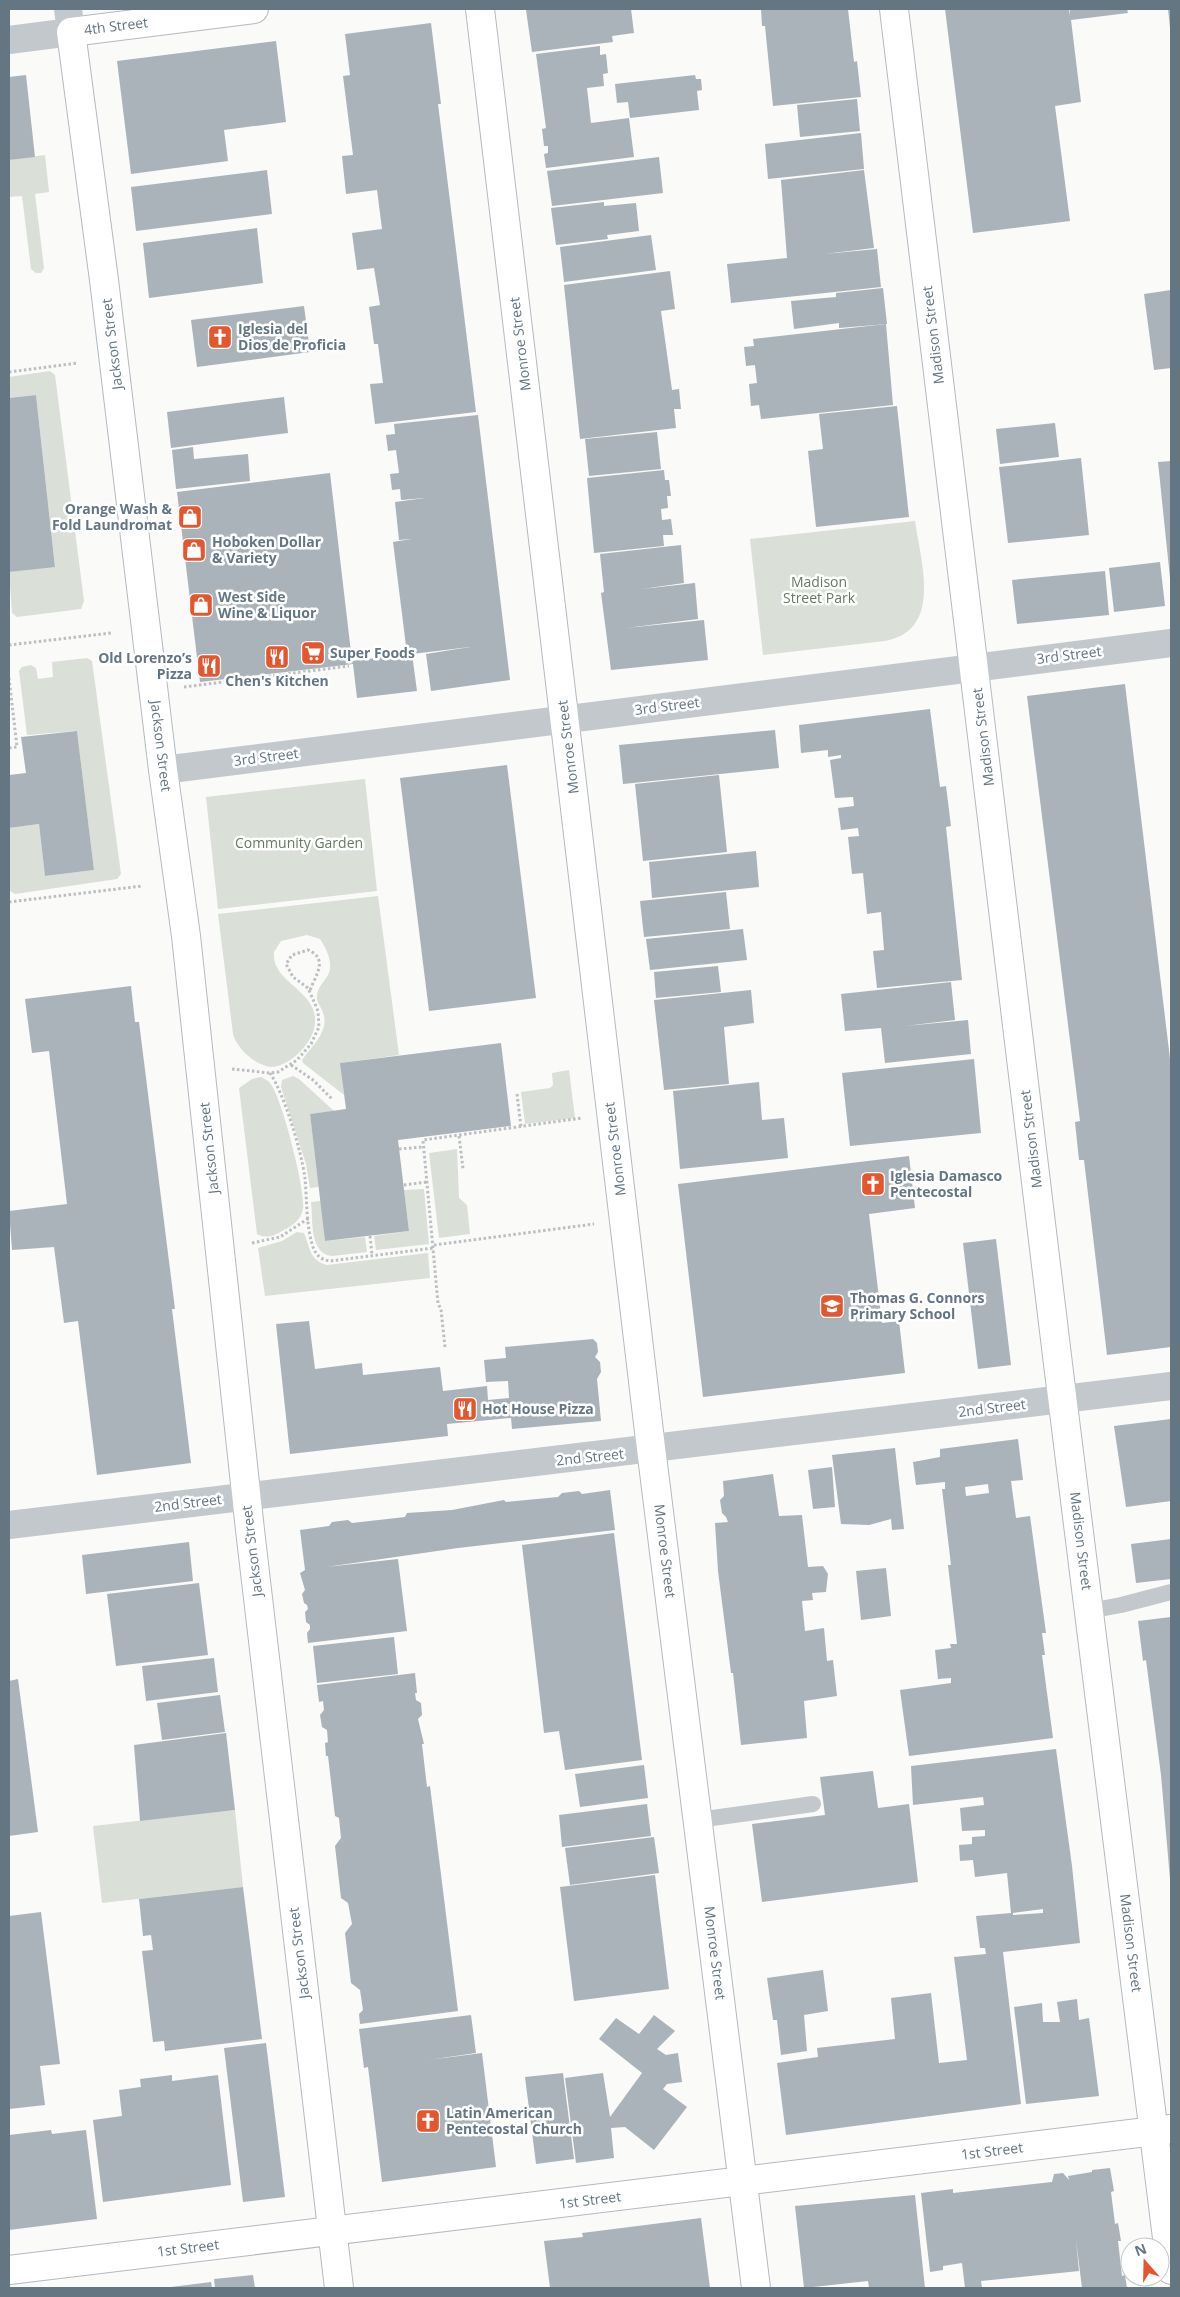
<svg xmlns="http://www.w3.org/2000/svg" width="1180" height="2297" font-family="'Open Sans',sans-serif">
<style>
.green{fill:#dadfd7}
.building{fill:#aab3b9;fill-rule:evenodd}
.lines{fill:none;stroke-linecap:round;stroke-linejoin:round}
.secondary-casing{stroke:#b3babf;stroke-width:30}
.path{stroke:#bbbfc2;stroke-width:3;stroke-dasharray:2.5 2.5;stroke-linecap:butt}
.lane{stroke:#c3c8cc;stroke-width:16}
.street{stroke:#c3c8cc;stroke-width:28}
.secondary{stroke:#fff;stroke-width:28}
.labels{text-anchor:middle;stroke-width:5;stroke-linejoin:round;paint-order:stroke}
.street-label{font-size:14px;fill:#657683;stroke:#fff}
.poi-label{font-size:14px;font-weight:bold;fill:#657683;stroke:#fff;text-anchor:start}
.park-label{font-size:14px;fill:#687a64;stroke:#fff}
</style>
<rect width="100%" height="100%" fill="#fafaf8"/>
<g class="green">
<polygon points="45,155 49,192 35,194 44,268 41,273 36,273 31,269 22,196 9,197 9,160"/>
<polygon points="50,371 55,375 84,601 81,609 17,617 12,613 9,572 55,566 36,395 9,398 9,377"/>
<path d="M 915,521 C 921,563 943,630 885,641 L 763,655 L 750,539 Z"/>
<polygon points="87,658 92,661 121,874 117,879 15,894 10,891 9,828 39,824 45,876 94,870 77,731 27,735 19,671 22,667 31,665 36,668 38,679 53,677 52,662"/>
<polygon points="365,779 377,891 218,909 206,797"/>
<path d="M 378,896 L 399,1055 L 341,1063 L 344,1095 L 303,1063 L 302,1060 C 311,1047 330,1031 323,1013 C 321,1006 316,1003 317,995 C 318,987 324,982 328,975 C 334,963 326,948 320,939 L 307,935 L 281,941 L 274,952 C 274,957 274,963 277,967 C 285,985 317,996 315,1022 C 315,1041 291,1066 272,1067 C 257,1067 236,1048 233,1034 L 218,914 Z"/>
<polygon points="569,1070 575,1118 525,1124 521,1092 550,1088 553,1085 552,1073"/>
<polygon points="293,1076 299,1079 334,1111 310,1114 319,1187 310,1188 306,1164 281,1087 282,1080"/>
<path d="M 261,1077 C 264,1079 268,1080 270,1083 C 282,1097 306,1192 303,1209 C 301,1220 291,1227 282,1231 C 274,1236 266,1239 257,1234 L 239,1088 L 252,1079 Z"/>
<polygon points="457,1149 459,1198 467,1205 470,1234 439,1238 429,1153"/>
<polygon points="424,1189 429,1244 376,1250 374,1236 409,1231 404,1190"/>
<path d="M 321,1201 L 325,1241 L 365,1237 L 367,1252 L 332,1256 C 309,1254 313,1219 311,1202 Z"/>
<path d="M 297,1232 L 304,1233 C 310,1247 309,1260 327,1265 L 428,1253 L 430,1278 L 265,1296 L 258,1248 L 282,1241 Z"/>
<polygon points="235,1810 243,1887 102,1903 93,1826"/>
</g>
<g class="building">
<polygon points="535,9 631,9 634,33 612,36 613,42 532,52 526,10"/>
<polygon points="761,9 848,9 854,62 857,61 861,97 773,106 765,26 762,26"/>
<polygon points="945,9 1069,9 1070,16 1070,9 1127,9 1128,13 1071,20 1081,102 1055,106 1070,221 973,233"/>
<polygon points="1168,9 1171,9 1171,28 1170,28"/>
<polygon points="431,23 441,104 438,104 476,412 375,424 370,384 383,383 378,344 374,344 369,307 380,305 374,268 357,270 352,233 382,229 377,190 346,194 342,156 353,155 343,76 350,75 345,34"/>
<polygon points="276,41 286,122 224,130 228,161 131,174 117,61"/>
<polygon points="600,46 600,55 606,54 608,73 603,74 604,86 587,88 591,123 629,118 634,157 546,168 544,154 548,153 548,146 544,146 542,129 546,128 536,54"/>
<polygon points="26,75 35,157 9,160 9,77"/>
<polygon points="695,75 696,79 701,79 702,90 697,91 699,110 630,118 628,102 617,103 615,84"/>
<polygon points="857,99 860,131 800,137 797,105"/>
<polygon points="861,133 864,169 768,179 765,144"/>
<polygon points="659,157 663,193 552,206 547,171"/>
<polygon points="267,170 272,214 136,231 131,187"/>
<polygon points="864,170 874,248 824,254 877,249 881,287 731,303 727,264 787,258 781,180"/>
<polygon points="604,202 604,206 636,203 639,231 607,235 608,239 556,245 551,208"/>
<polygon points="257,228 263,283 149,298 143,243"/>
<polygon points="651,235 656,270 564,282 560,247"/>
<polygon points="670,271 675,309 661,311 672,390 679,389 681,409 674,409 676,428 580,439 564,285"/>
<polygon points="883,288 887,324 839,328 839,323 794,329 791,301 836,297 836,293"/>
<polygon points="1171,290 1171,368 1154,370 1144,294"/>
<polygon points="304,306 310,352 197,367 191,320"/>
<polygon points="886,324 893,405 761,419 759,405 751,406 749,384 757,383 755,365 746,366 744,347 754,346 753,339"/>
<polygon points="36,395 55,567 9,572 9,398"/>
<polygon points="284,397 288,433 171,448 167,412"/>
<polygon points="897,406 909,517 816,527 808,451 823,449 819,414"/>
<polygon points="478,415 510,680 431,691 426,654 470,647 412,654 417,691 357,698 353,664 200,682 177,492 330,473 352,661 407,654 393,542 411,539 399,540 395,502 425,498 401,500 400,489 392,490 390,474 399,473 396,450 388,451 386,435 395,434 394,424"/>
<polygon points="1055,423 1059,457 1000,464 996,429"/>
<polygon points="657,432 661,469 589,476 585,439"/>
<polygon points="193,447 194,459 248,454 250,481 176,489 172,450"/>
<polygon points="1081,458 1089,535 1008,543 999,467"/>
<polygon points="1171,461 1171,577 1170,578 1158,462"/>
<polygon points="664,470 665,480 669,480 671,496 667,496 668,508 661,509 662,520 671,519 673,535 663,535 664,546 594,553 587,478"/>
<polygon points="681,545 684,583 642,589 695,583 698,619 626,628 704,620 708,660 611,670 601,593 604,592 600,554"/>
<polygon points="1160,562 1165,606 1114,612 1109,568"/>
<polygon points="1105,571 1109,615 1017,624 1012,580"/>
<polygon points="1125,684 1171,1067 1171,1347 1107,1355 1084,1160 1079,1160 1075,1122 1080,1121 1027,696"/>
<polygon points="930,709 940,787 946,786 951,826 946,827 962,980 877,988 873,951 884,950 881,912 867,914 863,873 852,874 848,837 859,836 858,828 841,830 838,808 854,806 853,797 835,798 830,760 841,758 841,755 828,757 828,750 801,753 799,725"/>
<polygon points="775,730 779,768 623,784 619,745"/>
<polygon points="77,731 94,870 45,876 39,824 9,828 9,775 26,773 21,737"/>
<polygon points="507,765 536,998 429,1011 400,778"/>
<polygon points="719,775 727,852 643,861 635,784"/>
<polygon points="756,851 759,887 652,898 649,862"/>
<polygon points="726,892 730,929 644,937 640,901"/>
<polygon points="743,929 747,960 650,970 646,939"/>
<polygon points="718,966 721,992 656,998 654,972"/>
<polygon points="951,982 955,1020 905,1026 968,1020 971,1054 885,1063 881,1028 845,1031 841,994"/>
<polygon points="131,986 135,1022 139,1022 175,1309 172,1309 191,1463 97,1475 78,1321 64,1323 54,1247 12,1250 9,1211 67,1204 49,1051 32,1053 25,999"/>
<polygon points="751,990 754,1023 724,1027 729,1084 664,1090 654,1000"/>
<polygon points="501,1043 511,1126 398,1140 409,1231 325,1241 310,1114 346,1109 340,1063"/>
<polygon points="974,1059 981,1133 850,1146 842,1073"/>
<polygon points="759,1082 762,1120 784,1118 788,1158 680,1169 673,1091"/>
<polygon points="909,1156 915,1208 869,1214 882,1323 899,1321 905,1373 703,1397 678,1184"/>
<polygon points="996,1239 1011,1365 978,1369 963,1243"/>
<polygon points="309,1321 315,1369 362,1363 363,1375 440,1367 443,1391 487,1386 488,1400 509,1398 508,1381 486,1382 484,1360 506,1358 505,1347 593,1339 597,1343 598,1352 595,1357 600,1362 601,1372 597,1379 601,1421 512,1429 511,1418 447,1424 448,1436 290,1454 276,1324"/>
<polygon points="1171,1419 1171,1501 1126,1507 1114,1426"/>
<path d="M 1018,1439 L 1023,1480 L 1011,1481 L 1016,1518 L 1030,1516 L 1046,1633 L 1042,1633 L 1045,1655 L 1042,1655 L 1053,1738 L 909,1756 L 900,1690 L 951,1683 L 951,1678 L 938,1679 L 935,1650 L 951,1648 L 950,1644 L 957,1644 L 948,1565 L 951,1565 L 942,1489 L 945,1489 L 945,1482 L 916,1485 L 913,1462 L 940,1457 L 940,1449 ZM 988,1484 L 989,1493 L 966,1496 L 965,1487 Z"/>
<polygon points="895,1448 904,1529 892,1530 891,1519 869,1525 841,1524 832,1455"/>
<polygon points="832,1467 835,1507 813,1509 808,1470"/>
<polygon points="773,1474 779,1516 802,1515 808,1567 823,1566 828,1574 826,1592 812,1593 813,1600 802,1601 805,1631 824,1628 827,1661 833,1660 837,1696 804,1701 807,1738 741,1745 733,1673 731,1673 718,1571 715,1523 728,1522 726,1517 722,1513 720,1500 724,1496 723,1481"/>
<polygon points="610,1490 615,1530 458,1548 326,1567 398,1559 407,1631 308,1643 307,1633 310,1629 310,1625 306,1622 305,1612 308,1609 307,1605 304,1603 302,1594 305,1590 300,1573 305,1570 300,1530 329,1526 332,1522 348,1520 352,1523 405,1517 407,1513 452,1510 504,1500 506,1502 558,1497 562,1493 579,1491 582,1494"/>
<polygon points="614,1533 642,1760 565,1770 559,1731 544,1733 522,1545"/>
<polygon points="1171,1539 1171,1579 1136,1583 1131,1544"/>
<polygon points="189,1542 193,1581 86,1594 82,1555"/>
<polygon points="886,1568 891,1616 861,1620 856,1571"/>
<polygon points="199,1583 208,1655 116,1666 107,1594"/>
<polygon points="1171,1617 1171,1879 1170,1879 1161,1775 1146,1660 1143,1661 1138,1621"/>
<polygon points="394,1637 398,1674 317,1683 313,1646"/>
<polygon points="214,1658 218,1692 146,1701 142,1666"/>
<polygon points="415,1673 417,1693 415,1693 416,1700 421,1703 422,1715 418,1719 424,1744 422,1744 427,1787 430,1786 458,2011 360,2024 359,2014 363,2010 360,1990 351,1983 345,1933 352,1924 348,1903 341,1898 335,1846 341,1838 339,1818 335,1816 328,1756 326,1756 325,1743 328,1742 327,1730 322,1727 320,1715 324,1710 323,1701 319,1702 317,1685"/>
<polygon points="18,1679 38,1832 9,1836 9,1681"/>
<polygon points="220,1695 225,1732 162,1740 157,1703"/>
<polygon points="226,1733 235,1810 140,1821 134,1745"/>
<path d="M 1056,1749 L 1072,1866 L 1080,1943 L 1003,1952 L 1021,2104 L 786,2135 L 777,2063 L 818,2057 L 817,2048 L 895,2039 L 891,1998 L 931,1993 L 939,2063 L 967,2060 L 954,1957 L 986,1954 L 985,1948 L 980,1948 L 976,1916 L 1011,1913 L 1007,1873 L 975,1877 L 973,1860 L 960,1861 L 959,1845 L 972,1844 L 972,1837 L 985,1836 L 985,1830 L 962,1831 L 960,1808 L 984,1805 L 983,1797 L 913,1805 L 911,1766 ZM 1043,1909 L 1043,1913 L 1013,1915 L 1013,1913 Z"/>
<polygon points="644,1765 648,1798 580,1807 575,1774"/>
<polygon points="873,1771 878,1808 909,1804 918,1882 762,1902 752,1824 825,1815 820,1777"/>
<polygon points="647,1804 651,1836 562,1847 559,1815"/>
<polygon points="654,1837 659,1873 570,1885 565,1848"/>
<polygon points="655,1875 669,1989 574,2001 560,1887"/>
<polygon points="243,1887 262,2039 165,2051 164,2041 153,2042 142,1951 153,1950 151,1935 143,1936 139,1899"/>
<polygon points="41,1912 60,2064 40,2066 45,2105 9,2109 9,1916"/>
<polygon points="823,1970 828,2011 804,2015 807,2051 781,2055 777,2020 773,2020 767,1978"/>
<polygon points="1077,1999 1079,2020 1089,2018 1099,2096 1026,2104 1014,2007 1042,2003 1043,2022 1060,2022 1057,2002"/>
<polygon points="471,2015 476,2053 428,2060 482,2053 496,2167 382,2182 368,2067 364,2068 359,2029"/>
<polygon points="654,2015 675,2031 657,2049 666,2055 678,2053 682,2082 667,2084 663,2089 687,2107 654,2150 625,2127 611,2128 614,2158 576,2163 565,2078 603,2073 610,2117 642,2073 599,2039 616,2018 639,2034"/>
<polygon points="266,2043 285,2197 243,2202 224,2048"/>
<polygon points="563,2073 574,2159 536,2164 525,2077"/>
<polygon points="172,2075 172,2081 218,2075 231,2185 103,2202 93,2120 122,2116 119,2090 141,2087 140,2079"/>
<polygon points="51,2130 52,2134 86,2130 97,2219 9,2230 9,2135"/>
<polygon points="1110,2168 1114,2191 1111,2192 1115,2224 1118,2223 1121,2241 1118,2241 1122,2276 1125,2275 1127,2288 1082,2288 1076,2240 1079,2271 981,2281 982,2288 965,2288 962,2263 943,2266 943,2270 930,2272 921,2193 953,2189 953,2193 1052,2182 1054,2174 1063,2173 1069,2180 1068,2176 1092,2172 1092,2170"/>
<polygon points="915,2195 925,2288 869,2288 868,2281 804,2288 795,2206"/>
<polygon points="701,2218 710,2288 550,2288 544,2241 583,2237 582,2233"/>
<polygon points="253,2275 255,2288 215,2288 214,2279"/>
<polygon points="211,2282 212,2288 171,2288 171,2287"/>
</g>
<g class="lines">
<defs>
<g id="secondary">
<polyline points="254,9 71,32 104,280 163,770 186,936 250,1530 339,2288"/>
<polyline points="480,9 650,1440 756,2288"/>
<polyline points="894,9 1058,1364 1171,2270"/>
<polyline points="9,2270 1171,2129"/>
</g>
</defs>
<use href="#secondary" class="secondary-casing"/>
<g class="path">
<polyline points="9,372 78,363"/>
<polyline points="9,645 111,633"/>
<polyline points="9,678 17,747 9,748"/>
<polyline points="184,687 349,666"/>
<polyline points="9,902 142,886"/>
<polyline points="291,1065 313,1080 333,1100"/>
<path d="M 232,1069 L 270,1073 L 278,1072 L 297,1060 L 311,1044 L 319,1027 L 318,1011 L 308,988 L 293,977 L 286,964 L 292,955 L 308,950 C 330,959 314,977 310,991"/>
<path d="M 270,1073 C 285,1096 301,1150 305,1178 C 307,1200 306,1226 313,1247 C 316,1255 321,1260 330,1261 L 434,1248"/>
<polyline points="517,1094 521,1127"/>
<polyline points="459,1136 463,1169"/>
<polyline points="399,1149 423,1147"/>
<polyline points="404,1185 427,1182"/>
<polyline points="370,1236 372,1255"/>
<polyline points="252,1243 280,1237 309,1218"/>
<polyline points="434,1245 594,1224"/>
<polyline points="445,1347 441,1310 438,1303 423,1140 582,1118"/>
</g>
<g class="lane">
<polyline points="1089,1611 1121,1605 1171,1592"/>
<polyline points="698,1820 813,1804"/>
</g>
<g class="street">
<polyline points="9,40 71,32 68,9"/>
<polyline points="163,770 1171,643"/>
<polyline points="9,1525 1171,1386"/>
</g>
<use href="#secondary" class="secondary"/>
</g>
<defs>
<symbol id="church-square" viewBox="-11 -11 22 22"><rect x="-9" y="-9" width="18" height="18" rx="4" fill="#e4572e" stroke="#fff"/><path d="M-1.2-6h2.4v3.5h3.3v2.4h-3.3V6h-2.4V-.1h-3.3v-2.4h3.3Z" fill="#fff"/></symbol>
<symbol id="shop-square" viewBox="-11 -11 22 22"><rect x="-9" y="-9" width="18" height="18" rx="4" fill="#e4572e" stroke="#fff"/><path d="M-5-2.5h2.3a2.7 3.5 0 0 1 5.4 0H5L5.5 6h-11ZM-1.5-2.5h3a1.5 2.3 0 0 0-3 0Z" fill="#fff"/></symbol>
<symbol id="supermarket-square" viewBox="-11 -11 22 22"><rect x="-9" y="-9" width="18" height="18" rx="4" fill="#e4572e" stroke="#fff"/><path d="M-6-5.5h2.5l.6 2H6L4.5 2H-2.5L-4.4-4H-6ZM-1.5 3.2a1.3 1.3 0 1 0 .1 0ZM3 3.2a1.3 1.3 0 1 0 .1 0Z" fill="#fff"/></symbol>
<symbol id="restaurant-square" viewBox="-11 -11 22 22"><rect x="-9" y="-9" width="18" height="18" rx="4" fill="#e4572e" stroke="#fff"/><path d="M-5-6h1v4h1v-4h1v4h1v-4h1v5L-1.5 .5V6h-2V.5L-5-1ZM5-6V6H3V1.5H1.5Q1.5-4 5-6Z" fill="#fff"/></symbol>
<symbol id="school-square" viewBox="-11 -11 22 22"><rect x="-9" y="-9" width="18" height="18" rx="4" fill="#e4572e" stroke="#fff"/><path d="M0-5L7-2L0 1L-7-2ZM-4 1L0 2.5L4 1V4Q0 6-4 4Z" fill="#fff"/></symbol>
</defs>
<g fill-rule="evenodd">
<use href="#church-square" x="206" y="323" width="28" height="28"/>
<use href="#shop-square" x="176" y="503" width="28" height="28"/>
<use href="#shop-square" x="180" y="536" width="28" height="28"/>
<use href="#shop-square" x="187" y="591" width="28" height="28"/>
<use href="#supermarket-square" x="299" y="639" width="28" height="28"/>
<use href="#restaurant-square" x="263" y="643" width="28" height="28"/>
<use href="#restaurant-square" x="195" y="652" width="28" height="28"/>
<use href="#church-square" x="859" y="1170" width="28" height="28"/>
<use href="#school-square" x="818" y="1292" width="28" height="28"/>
<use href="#restaurant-square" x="451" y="1395" width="28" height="28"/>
<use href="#church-square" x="414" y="2107" width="28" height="28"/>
</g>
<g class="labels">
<g class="street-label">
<text transform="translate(116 26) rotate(-7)" y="5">4th Street</text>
<text transform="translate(933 335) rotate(-97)" y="5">Madison Street</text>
<text transform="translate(112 344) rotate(-97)" y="5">Jackson Street</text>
<text transform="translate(520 344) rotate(-97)" y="5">Monroe Street</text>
<text transform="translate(1069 655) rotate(-7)" y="5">3rd Street</text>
<text transform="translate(667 706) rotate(-7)" y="5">3rd Street</text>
<text transform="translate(983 737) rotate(-97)" y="5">Madison Street</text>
<text transform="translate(161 746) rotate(83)" y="5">Jackson Street</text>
<text transform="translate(568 747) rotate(-97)" y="5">Monroe Street</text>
<text transform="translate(266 757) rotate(-7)" y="5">3rd Street</text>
<text transform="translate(1031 1139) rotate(-97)" y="5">Madison Street</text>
<text transform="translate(209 1148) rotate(-96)" y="5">Jackson Street</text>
<text transform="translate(615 1149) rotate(-97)" y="5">Monroe Street</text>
<text transform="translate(992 1408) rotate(-7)" y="5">2nd Street</text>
<text transform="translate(590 1457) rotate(-6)" y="5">2nd Street</text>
<text transform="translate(188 1503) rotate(-7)" y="5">2nd Street</text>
<text transform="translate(1081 1541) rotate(83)" y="5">Madison Street</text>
<text transform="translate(252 1551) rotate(-97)" y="5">Jackson Street</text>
<text transform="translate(665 1551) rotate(83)" y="5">Monroe Street</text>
<text transform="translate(1131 1943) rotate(83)" y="5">Madison Street</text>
<text transform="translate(299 1953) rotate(-97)" y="5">Jackson Street</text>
<text transform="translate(715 1953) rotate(83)" y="5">Monroe Street</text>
<text transform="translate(992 2151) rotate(-7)" y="5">1st Street</text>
<text transform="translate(590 2200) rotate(-7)" y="5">1st Street</text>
<text transform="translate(188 2248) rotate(-7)" y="5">1st Street</text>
</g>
<g class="poi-label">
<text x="238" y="334">Iglesia del<tspan x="238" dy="16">Dios de Proficia</tspan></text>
<text x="172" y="514" text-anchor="end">Orange Wash &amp;<tspan x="172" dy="16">Fold Laundromat</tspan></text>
<text x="212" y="547">Hoboken Dollar<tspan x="212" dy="16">&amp; Variety</tspan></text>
<text x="218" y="602">West Side<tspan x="218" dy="16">Wine &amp; Liquor</tspan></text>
<text x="330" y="658">Super Foods</text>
<text x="192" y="663" text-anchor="end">Old Lorenzo’s<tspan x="192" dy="16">Pizza</tspan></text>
<text x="277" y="686" text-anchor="middle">Chen's Kitchen</text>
<text x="890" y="1181">Iglesia Damasco<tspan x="890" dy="16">Pentecostal</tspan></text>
<text x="850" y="1303">Thomas G. Connors<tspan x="850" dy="16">Primary School</tspan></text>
<text x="482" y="1414">Hot House Pizza</text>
<text x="446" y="2118">Latin American<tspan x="446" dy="16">Pentecostal Church</tspan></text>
</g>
<g class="park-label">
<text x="819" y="587">Madison<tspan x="819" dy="16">Street Park</tspan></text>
<text x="299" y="848">Community Garden</text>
</g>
</g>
<rect width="1180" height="2297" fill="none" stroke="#657683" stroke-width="20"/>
<g transform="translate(1145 2262) rotate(340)"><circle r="24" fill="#ffffff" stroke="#c1c8cd"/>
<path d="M0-4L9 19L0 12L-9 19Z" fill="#e4572e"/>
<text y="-8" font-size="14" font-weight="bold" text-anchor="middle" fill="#657683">N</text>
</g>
</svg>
